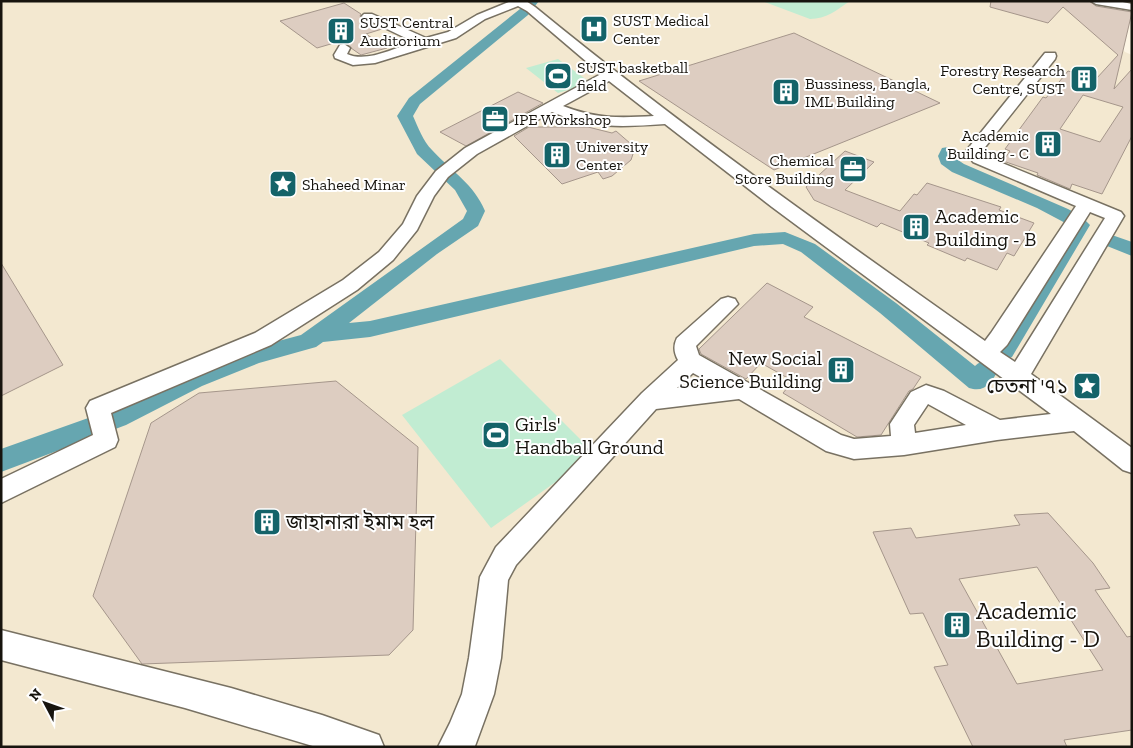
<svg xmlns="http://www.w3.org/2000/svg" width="1133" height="748" font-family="'Zilla Slab','Noto Sans Bengali',serif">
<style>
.built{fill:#f3e8d0}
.green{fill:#c1ecd2}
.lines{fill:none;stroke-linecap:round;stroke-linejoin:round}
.canal{fill:#66a6b0;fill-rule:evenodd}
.building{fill:#ddcdc1;stroke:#a5968b;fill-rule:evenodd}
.minor-casing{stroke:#787162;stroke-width:3}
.minor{fill:#fff;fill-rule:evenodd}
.labels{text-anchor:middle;stroke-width:4;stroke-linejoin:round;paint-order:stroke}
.far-poi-label{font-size:16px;fill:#17140e;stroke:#fff;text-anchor:start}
.poi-label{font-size:20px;fill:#17140e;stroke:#fff;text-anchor:start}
.near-poi-label{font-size:24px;fill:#17140e;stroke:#fff;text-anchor:start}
</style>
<rect width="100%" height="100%" fill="#fdf5e4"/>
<polygon class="built" points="1,1 1053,1 1066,7 1068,12 1100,26 1125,52 1132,55 1132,747 1,747"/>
<g class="green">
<path d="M 762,1 L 850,1 C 837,10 826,19 810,19 Z"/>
<polygon points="558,59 591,83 558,93 526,68"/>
<polygon points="500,359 595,454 491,528 402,415"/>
</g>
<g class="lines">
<g class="canal">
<path d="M 527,1 L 539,1 L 528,15 L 420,104 L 413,116 C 418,127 423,141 432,150 C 451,171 474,184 485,211 L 478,226 L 437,254 L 349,323 L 370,321 L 754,234 L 785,232 L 815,244 L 896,303 L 975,366 C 981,360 987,360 995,363 L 999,369 C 991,383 985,393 969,388 L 880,313 L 801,252 L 783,244 L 754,246 L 370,337 L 323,342 L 316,347 L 259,363 L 202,386 L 126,425 L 1,472 L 1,449 L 108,411 L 186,372 L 245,350 L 301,335 L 463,219 L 467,211 L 455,190 L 417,154 L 397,116 L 409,98 L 520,9 Z"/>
<polygon points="948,147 954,148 956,152 955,158 964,164 1068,209 1081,216 1090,225 1012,357 1004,360 996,357 992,351 1071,226 1037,208 952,172 941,164 938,156 942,148"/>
<polygon points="1109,234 1132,242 1132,256 1102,244 1099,240 1102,236"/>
</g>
</g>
<g class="building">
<path d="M 991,1 L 1089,1 L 1096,6 L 1132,12 L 1114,89 L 1132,69 L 1132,136 L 1102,194 L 1072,184 L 1070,189 L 1037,175 L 1038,173 L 1003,161 L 1010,151 L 1005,149 L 1043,97 L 1046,98 L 1068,71 L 1096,79 L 1118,55 L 1063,7 L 1048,23 L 990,7 ZM 1083,95 L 1123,107 L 1100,142 L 1060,129 Z"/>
<polygon points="344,3 361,14 360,16 363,20 382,29 366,34 387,48 361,55 341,41 317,48 280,21"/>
<polygon points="794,33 940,103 774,170 639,81"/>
<polygon points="518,92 543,103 466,146 440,132"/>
<polygon points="529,127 588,127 612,133 616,131 631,144 634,151 631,160 612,176 603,179 598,172 562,184 514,136"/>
<polygon points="845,151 874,162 845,190 900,211 914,194 917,195 927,183 1001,207 999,210 1034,223 1014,256 1007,253 997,270 967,258 965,261 927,245 929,243 881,223 877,227 814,200 806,187"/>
<polygon points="1,263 63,365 1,396"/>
<polygon points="767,283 813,307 804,317 921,377 913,389 909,391 881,435 857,437 783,393 793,381 761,363 746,379 701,354 699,349"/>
<polygon points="336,381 418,447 413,630 389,655 142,664 93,596 151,423 199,393"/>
<path d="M 1048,513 L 1093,563 L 1110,588 L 1095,590 L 1127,637 L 1132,636 L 1132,730 L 1064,740 L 1067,747 L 973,747 L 934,667 L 948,665 L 923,613 L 910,614 L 873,532 L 911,528 L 916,538 L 1020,525 L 1014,515 ZM 1037,567 L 1103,670 L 1017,684 L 959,579 Z"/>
</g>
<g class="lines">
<defs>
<g id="minor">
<path d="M 511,1 L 526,1 L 535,7 C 679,125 832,233 985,341 L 991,333 L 1076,206 L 973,162 L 966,151 L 1045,53 L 1055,53 L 1056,56 L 1055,59 L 982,151 L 985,156 L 1121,212 L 1124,216 L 1031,374 L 1132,448 L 1132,473 L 1123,470 L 1074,431 L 997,440 L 904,455 L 854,459 L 826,451 L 739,399 L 656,409 L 516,565 L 508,580 L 501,658 L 494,694 L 475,746 L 438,747 L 450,723 L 462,694 L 469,658 L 480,577 L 496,547 L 642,393 L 678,360 C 674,353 673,346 677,338 L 721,299 L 728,297 L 735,299 L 738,304 L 696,346 L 699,355 L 841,435 L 854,439 L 891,436 L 890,424 L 911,392 L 926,385 L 944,391 L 1000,420 L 1051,414 L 772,207 L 665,124 C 621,127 594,129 552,112 L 477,154 L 448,177 L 434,196 L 417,230 L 393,260 L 357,290 L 271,345 L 111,413 L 118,440 L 115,447 L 1,503 L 1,479 L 93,435 L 86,408 L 90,401 L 255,333 L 343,280 L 379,252 L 403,224 L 417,196 L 436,171 L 465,148 L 601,74 L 527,11 L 518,6 L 485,19 L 456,38 L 375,63 L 353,65 L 335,58 L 334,55 L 340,45 L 344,44 L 350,48 L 347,54 C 367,63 394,48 414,42 L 364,18 L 362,16 L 364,14 L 372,14 L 426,38 L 448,32 L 477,15 ZM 609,81 L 654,116 C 620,118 596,119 563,106 ZM 1090,212 L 1105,218 L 1015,362 L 1000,352 L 1007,345 ZM 693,373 L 713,384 L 677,388 ZM 928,404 L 966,425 L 915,433 L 914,425 Z"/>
<polygon points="1091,1 1118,1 1132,4 1132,10 1096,4"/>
<polygon points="1,630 231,688 322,715 379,735 384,747 316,747 185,708 1,660"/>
</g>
</defs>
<use href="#minor" class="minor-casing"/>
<use href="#minor" class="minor"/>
</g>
<defs>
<symbol id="hospital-square" viewBox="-11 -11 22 22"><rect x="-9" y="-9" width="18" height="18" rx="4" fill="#146369" stroke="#fff"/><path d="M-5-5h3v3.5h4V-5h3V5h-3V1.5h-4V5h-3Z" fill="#fff"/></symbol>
<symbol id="building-square" viewBox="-11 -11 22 22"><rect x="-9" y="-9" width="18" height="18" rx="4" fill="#146369" stroke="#fff"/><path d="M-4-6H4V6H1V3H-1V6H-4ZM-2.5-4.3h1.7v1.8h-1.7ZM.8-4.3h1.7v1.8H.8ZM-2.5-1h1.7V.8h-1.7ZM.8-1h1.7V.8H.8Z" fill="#fff"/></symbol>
<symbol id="stadium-square" viewBox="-11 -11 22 22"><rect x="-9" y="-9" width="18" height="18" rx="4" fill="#146369" stroke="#fff"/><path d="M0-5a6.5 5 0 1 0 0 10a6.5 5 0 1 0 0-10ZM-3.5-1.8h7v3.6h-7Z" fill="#fff"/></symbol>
<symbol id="office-square" viewBox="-11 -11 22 22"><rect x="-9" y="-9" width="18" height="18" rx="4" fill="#146369" stroke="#fff"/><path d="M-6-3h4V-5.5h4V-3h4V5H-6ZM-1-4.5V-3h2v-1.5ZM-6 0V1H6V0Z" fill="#fff"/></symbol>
<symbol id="sight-square" viewBox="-11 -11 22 22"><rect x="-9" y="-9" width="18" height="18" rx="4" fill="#146369" stroke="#fff"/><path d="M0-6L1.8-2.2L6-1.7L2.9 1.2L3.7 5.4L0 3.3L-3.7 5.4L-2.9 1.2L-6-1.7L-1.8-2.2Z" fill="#fff"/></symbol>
</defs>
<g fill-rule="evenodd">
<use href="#hospital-square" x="578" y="13" width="32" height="32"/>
<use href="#building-square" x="325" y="15" width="32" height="32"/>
<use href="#stadium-square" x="542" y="60" width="32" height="32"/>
<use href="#building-square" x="1068" y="63" width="32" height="32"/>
<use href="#building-square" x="770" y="76" width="32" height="32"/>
<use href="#office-square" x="479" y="103" width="32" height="32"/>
<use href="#building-square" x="1032" y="128" width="32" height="32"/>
<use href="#building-square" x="541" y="139" width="32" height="32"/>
<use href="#office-square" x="837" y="153" width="32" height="32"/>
<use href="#sight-square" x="267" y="168" width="32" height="32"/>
<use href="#building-square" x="900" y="211" width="32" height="32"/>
<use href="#building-square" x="825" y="354" width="32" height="32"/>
<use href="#sight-square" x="1071" y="370" width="32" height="32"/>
<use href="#stadium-square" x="480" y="419" width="32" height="32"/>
<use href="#building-square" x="251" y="506" width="32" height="32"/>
<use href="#building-square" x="941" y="609" width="32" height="32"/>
</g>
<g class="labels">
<g class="far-poi-label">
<text x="613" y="26">SUST Medical<tspan x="613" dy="18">Center</tspan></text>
<text x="360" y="28">SUST Central<tspan x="360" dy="18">Auditorium</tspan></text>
<text x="577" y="73">SUST basketball<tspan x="577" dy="18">field</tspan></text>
<text x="1065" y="76" text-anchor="end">Forestry Research<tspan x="1065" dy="18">Centre, SUST</tspan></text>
<text x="805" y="89">Bussiness, Bangla,<tspan x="805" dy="18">IML Building</tspan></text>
<text x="514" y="125">IPE Workshop</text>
<text x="1029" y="141" text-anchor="end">Academic<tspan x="1029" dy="18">Building - C</tspan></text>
<text x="576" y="152">University<tspan x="576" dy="18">Center</tspan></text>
<text x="834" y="166" text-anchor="end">Chemical<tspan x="834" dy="18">Store Building</tspan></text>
<text x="302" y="190">Shaheed Minar</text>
</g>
<g class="poi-label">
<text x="935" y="223">Academic<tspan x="935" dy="23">Building - B</tspan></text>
<text x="822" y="365" text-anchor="end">New Social<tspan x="822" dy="23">Science Building</tspan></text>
<text x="1068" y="393" text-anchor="end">চেতনা '৭১</text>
<text x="515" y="431">Girls'<tspan x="515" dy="23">Handball Ground</tspan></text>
<text x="286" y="529">জাহানারা ইমাম হল</text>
</g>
<g class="near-poi-label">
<text x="976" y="619">Academic<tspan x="976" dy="28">Building - D</tspan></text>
</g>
</g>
<rect width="1133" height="748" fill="none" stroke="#17140e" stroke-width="5"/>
<g transform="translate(45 703) rotate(311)" stroke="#ffffff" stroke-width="4" paint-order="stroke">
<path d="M0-4L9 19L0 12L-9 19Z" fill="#17140e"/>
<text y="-8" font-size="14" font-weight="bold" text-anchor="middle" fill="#17140e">N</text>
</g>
</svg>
